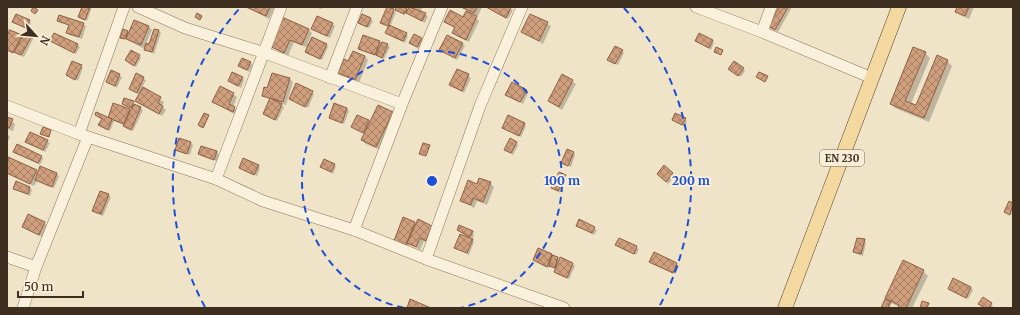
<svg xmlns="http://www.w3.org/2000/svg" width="1020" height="315" font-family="Merriweather,serif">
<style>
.shadow{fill:#0003}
.building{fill:url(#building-cross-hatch);stroke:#8d5f41}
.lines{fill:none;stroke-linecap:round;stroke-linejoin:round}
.minor-casing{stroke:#8d765c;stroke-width:12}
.major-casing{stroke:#5b4430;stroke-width:15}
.minor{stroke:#faf1dc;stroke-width:11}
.major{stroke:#f3d9a0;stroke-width:14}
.ring{fill:none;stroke:#1d4ed8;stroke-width:2;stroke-dasharray:7 5}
.labels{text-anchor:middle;stroke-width:4;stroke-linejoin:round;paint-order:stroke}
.shield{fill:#f7eed8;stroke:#756857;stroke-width:1}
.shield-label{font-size:10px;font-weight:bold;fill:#3d2e20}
.centre{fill:#1d4ed8;stroke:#f7eed8;stroke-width:2}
.ring-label{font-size:12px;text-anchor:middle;font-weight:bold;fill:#1d4ed8;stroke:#f7eed8;stroke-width:4;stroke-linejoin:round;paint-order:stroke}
</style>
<defs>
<pattern id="building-cross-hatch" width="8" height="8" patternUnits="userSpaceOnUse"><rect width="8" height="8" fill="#cf9f7d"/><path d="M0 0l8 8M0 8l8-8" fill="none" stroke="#a98266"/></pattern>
</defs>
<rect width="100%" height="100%" fill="#f0e4c8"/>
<g class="shadow">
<polygon points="83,7 92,7 87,21 79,17"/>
<polygon points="246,7 275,7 269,19"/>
<polygon points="314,7 323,7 322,9"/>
<polygon points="397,7 402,7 408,11 410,7 423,7 420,12 428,16 425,23 406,12 405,15 396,10"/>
<polygon points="460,7 482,7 478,16"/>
<polygon points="487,7 508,7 513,10 508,19"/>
<polygon points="780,7 792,7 778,32 769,26"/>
<polygon points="954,7 974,7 969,19 960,15 956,11 958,9"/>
<polygon points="394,10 396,12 390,27 408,36 405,43 388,35 386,33 389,27 382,23"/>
<polygon points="473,15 479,21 469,42 457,36 453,33 455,29 445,22"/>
<polygon points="531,15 551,26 543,44 523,32"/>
<polygon points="282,18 309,30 312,33 308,43 326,45 328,47 322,60 308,54 306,52 308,48 294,42 288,56 270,46"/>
<polygon points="370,19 373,21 369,28 359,23"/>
<polygon points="29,21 31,23 28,30 13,22"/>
<polygon points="58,21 83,24 86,26 82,39 70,35 67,33 70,26"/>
<polygon points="332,24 335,26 330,38 312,29"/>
<polygon points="149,27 152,30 146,44 150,45 159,31 161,33 154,54 131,42 126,38 125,39 122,38 127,31 129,34"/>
<polygon points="7,28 23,37 32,35 34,37 24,57 7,50"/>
<polygon points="421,39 423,41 419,49 410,43"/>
<polygon points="51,41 77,45 80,47 76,54"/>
<polygon points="379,41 390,47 384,59 359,49"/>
<polygon points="696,41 712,41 714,43 711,50"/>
<polygon points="462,44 465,46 457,60 443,52"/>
<polygon points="622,51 624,53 618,65 611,62"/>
<polygon points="925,53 930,58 911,104 916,107 947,61 952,66 929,122 895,108 891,104"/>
<polygon points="139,56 141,58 136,67 126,60"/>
<polygon points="365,56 368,60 359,83 343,76 339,73 349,62"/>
<polygon points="250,63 253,65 249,72 239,66"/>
<polygon points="81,66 83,68 78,81 67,75"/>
<polygon points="743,69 745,71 741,77 732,71"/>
<polygon points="458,70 471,78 464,93 451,85"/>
<polygon points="137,74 146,80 142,88 164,102 162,106 166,110 162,116 137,101 140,95 130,89"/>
<polygon points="119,75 122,77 117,88 107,82"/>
<polygon points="242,78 244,80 241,88 229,81"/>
<polygon points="289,79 293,82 286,105 279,103 284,107 277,121 264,114 270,100 263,95 268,90"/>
<polygon points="572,81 576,84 562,110 553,104 549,101"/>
<polygon points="220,87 237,97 233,107 238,111 236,115 213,102"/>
<polygon points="526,91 528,93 523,104 506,95"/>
<polygon points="312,92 314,94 308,108 290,99"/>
<polygon points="133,102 133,105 143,110 133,131 127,128 125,125 114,121 110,131 99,125 102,119 96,115 108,119 129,110 131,112 133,108 123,104"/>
<polygon points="347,108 349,111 344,124 330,118"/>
<polygon points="392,112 396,116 380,150 366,144 362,140 365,134 352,127 368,121 370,123"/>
<polygon points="209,116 204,128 200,126"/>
<polygon points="7,118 15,124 13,131 7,129"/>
<polygon points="685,119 687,121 685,127 673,120"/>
<polygon points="524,124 526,126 521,137 503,128"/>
<polygon points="7,134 10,137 7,143"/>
<polygon points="47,141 50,143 45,152 27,142"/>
<polygon points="191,143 193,145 190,155 176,149"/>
<polygon points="516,143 518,145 513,155 505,150"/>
<polygon points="201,147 217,152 219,155 217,161 201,156 199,154"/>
<polygon points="14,151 41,156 43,159 40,165"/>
<polygon points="573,153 575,155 571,167 565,165 562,163"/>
<polygon points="9,158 38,173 40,168 57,174 59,176 54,188 37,181 34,186 7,174"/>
<polygon points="334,165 336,167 333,174 322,167"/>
<polygon points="258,166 260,168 257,176 240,168"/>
<polygon points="664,167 675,176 668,184 658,174"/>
<polygon points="565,176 567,178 560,193 555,190 552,188"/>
<polygon points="17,183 30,188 32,190 30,196 14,189"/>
<polygon points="490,183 494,187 487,205 477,201 474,208 461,200 477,185"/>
<polygon points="108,195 111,197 103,216 95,213 93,210"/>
<polygon points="1010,203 1013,204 1011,215 1006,213"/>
<polygon points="28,215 47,225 42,237 23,227"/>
<polygon points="415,223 417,225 432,227 429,244 424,241 420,250 410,244 408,247 397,243"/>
<polygon points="577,226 594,228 597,230 594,235"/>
<polygon points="458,230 472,232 474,234 473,238"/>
<polygon points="472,240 474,242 469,255 455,248"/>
<polygon points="864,240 866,243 863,256 857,254 854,252"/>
<polygon points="617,245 636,247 639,249 636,255"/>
<polygon points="539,249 558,257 557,264 561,258 573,264 575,266 569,279 557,274 555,272 557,268 550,266 549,268 536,262 534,260"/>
<polygon points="654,253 677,264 679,266 675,274 653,264 650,262"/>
<polygon points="923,271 928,276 912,308 899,308 900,307 891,303 889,308 882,308 886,300 891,303 886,298"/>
<polygon points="971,287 973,290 968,299 949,289"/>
<polygon points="991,304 993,306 992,308 985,308 982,306"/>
</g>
<g class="building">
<polygon points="33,7 38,10 35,14 31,11"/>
<polygon points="82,7 90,7 85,20 78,17"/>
<polygon points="246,7 270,7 266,16"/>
<polygon points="387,7 394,9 388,26 380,23"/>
<polygon points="396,7 404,7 407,9 404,14 395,10"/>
<polygon points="409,7 426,13 422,21 406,13"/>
<polygon points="461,7 477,7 474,13"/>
<polygon points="486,7 511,7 506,18"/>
<polygon points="779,7 788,7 775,30 768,26"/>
<polygon points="957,7 969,7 965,16 955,12"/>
<polygon points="450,10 463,17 466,11 477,16 466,40 452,33 455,27 444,22"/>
<polygon points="197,13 202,16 200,20 195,17"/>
<polygon points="16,14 30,20 26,28 12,22"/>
<polygon points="362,14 371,18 367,27 358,23"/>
<polygon points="530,14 548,22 539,41 521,32"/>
<polygon points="59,15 84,23 79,37 66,33 69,25 57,21"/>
<polygon points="317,16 333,23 327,36 311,29"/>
<polygon points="282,17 309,29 302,45 290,40 284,53 269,46"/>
<polygon points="134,20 149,26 141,45 126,39"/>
<polygon points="389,25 407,33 403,41 385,33"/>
<polygon points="123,29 128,31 125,39 120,38"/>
<polygon points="154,29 159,30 152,52 144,50 146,43 149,44"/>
<polygon points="10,30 22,35 13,53 7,50 7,36"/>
<polygon points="26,30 33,34 21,55 14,52"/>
<polygon points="54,33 78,44 74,53 50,41"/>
<polygon points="699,33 713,40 709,48 695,41"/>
<polygon points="414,34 422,38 417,47 409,43"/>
<polygon points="363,35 380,41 375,55 358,49"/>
<polygon points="447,35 463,43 455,58 439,50"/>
<polygon points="312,37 327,44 320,59 305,52"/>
<polygon points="382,42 388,44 382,58 376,55"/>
<polygon points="615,46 623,50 615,64 607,60"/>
<polygon points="716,47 723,50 721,55 714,52"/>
<polygon points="913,47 926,52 905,101 916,105 937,55 948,60 924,118 890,104"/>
<polygon points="131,50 140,55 134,66 125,60"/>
<polygon points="353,51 365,56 355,80 338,73 344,59 348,61"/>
<polygon points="242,58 251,62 247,70 238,66"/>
<polygon points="72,61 82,65 75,80 66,75"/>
<polygon points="734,61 744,68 738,76 728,69"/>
<polygon points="457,69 469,74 462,91 449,85"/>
<polygon points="111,70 120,74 115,86 106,82"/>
<polygon points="232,72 243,77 238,86 228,81"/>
<polygon points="759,72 768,76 765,82 756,77"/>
<polygon points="136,73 144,77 137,93 129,89"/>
<polygon points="272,73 290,78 283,102 262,96 264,87 267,88"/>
<polygon points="562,74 573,80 559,107 548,101"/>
<polygon points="512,82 527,90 520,102 505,95"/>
<polygon points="296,83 313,91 305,107 289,99"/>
<polygon points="220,86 234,93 229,104 235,107 233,112 212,102"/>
<polygon points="143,87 161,97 158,103 163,106 159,114 135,101"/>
<polygon points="124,98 134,101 131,108 122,104"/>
<polygon points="270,98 282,104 275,120 263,114"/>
<polygon points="113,103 130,109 124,124 108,118"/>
<polygon points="334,103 347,108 342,123 329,118"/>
<polygon points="134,104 141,107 131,130 123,126"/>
<polygon points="378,105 393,112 376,147 361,140"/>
<polygon points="96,112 112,119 108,130 98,125 102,119 95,115"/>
<polygon points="204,113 209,115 203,128 198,125"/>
<polygon points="675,113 686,118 682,125 672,120"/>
<polygon points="357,115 369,120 363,133 351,127"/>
<polygon points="508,115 525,123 519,136 502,128"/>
<polygon points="7,117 13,119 9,128 7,127"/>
<polygon points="43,127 51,130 49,137 40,134"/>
<polygon points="30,132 48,140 43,150 25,142"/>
<polygon points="179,138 191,142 187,154 175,150"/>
<polygon points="510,138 517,142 511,153 504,150"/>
<polygon points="423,143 430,145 426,156 419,154"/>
<polygon points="17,144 42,156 38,163 13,152"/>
<polygon points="201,146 217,151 214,160 198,154"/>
<polygon points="567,149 574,152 568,166 561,163"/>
<polygon points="8,157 37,170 30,184 7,173"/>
<polygon points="243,158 259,165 254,175 239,168"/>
<polygon points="324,159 335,164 331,172 320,167"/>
<polygon points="664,165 673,173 666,182 657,174"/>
<polygon points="40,166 57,173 52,187 35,180"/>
<polygon points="559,172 566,175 558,191 551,188"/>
<polygon points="479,178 491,182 483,202 473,198 471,205 460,201 468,180 477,184"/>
<polygon points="16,181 30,187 28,194 13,189"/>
<polygon points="100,191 109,194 101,214 92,211"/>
<polygon points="1009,201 1013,203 1010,215 1004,212"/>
<polygon points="28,214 45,222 39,235 22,227"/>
<polygon points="403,217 415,222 406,245 394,241"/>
<polygon points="418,219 432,226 426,241 420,238 416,247 407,243"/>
<polygon points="579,219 595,227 592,233 576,226"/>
<polygon points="459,225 473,231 470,237 457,230"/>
<polygon points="460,234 473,239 467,253 454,248"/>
<polygon points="619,238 637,246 634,254 615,245"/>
<polygon points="857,238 865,239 861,254 853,252"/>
<polygon points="538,248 552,254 547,267 533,260"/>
<polygon points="654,252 677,263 673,273 649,262"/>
<polygon points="552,255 558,257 555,268 549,266"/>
<polygon points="560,257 573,263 567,278 554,272"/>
<polygon points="903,260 924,270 906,308 898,308 899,305 885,298"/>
<polygon points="953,278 971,287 966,298 948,289"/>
<polygon points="983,297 992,303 989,308 985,308 978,304"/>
<polygon points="410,299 431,308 407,308"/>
<polygon points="885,299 891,302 888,308 881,308"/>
<polygon points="922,301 929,303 927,308 920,308"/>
</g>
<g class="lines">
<defs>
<g id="minor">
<polyline points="138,7 185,28 265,53 402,104"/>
<polyline points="696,7 762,32 872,78"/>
<polyline points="762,32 771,7"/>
<polyline points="330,78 357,7"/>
<polyline points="7,106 79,134 216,179 263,201 354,230 426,259 564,308"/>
<polyline points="79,134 124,7"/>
<polyline points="216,179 281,7"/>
<polyline points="354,230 402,104 442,7"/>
<polyline points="7,257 36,267"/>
<polyline points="426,259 480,106 522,7"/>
<polyline points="23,308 36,267 88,137"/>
</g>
<polyline id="major" points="785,308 899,7"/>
</defs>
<use href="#minor" class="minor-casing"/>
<use href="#major" class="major-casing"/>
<use href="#minor" class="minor"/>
<use href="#major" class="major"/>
</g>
<g class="ring">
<path d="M404 308A130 130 0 1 1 460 308"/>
<path d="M205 307A259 259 0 0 1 240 8M624 8A259 259 0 0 1 659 307"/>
</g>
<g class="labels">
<rect class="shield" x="820" y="150" width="44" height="16" rx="3"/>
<g class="shield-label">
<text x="842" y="162">EN 230</text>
</g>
</g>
<circle cx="432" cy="181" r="6" class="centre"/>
<g class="ring-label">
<text x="562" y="185">100 m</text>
<text x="691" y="185">200 m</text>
</g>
<rect width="1020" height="315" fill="none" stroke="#3d2e20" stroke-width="16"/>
<g transform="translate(36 36) rotate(117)" stroke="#f7eed8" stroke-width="3" paint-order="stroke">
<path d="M0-3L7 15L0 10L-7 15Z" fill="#3d2e20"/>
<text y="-6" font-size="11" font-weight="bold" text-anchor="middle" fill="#3d2e20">N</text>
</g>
<path d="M18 291v6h65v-6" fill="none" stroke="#3d2e20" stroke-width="2"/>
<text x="24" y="291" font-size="12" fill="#3d2e20" stroke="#f7eed8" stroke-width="3" paint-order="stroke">50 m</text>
</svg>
